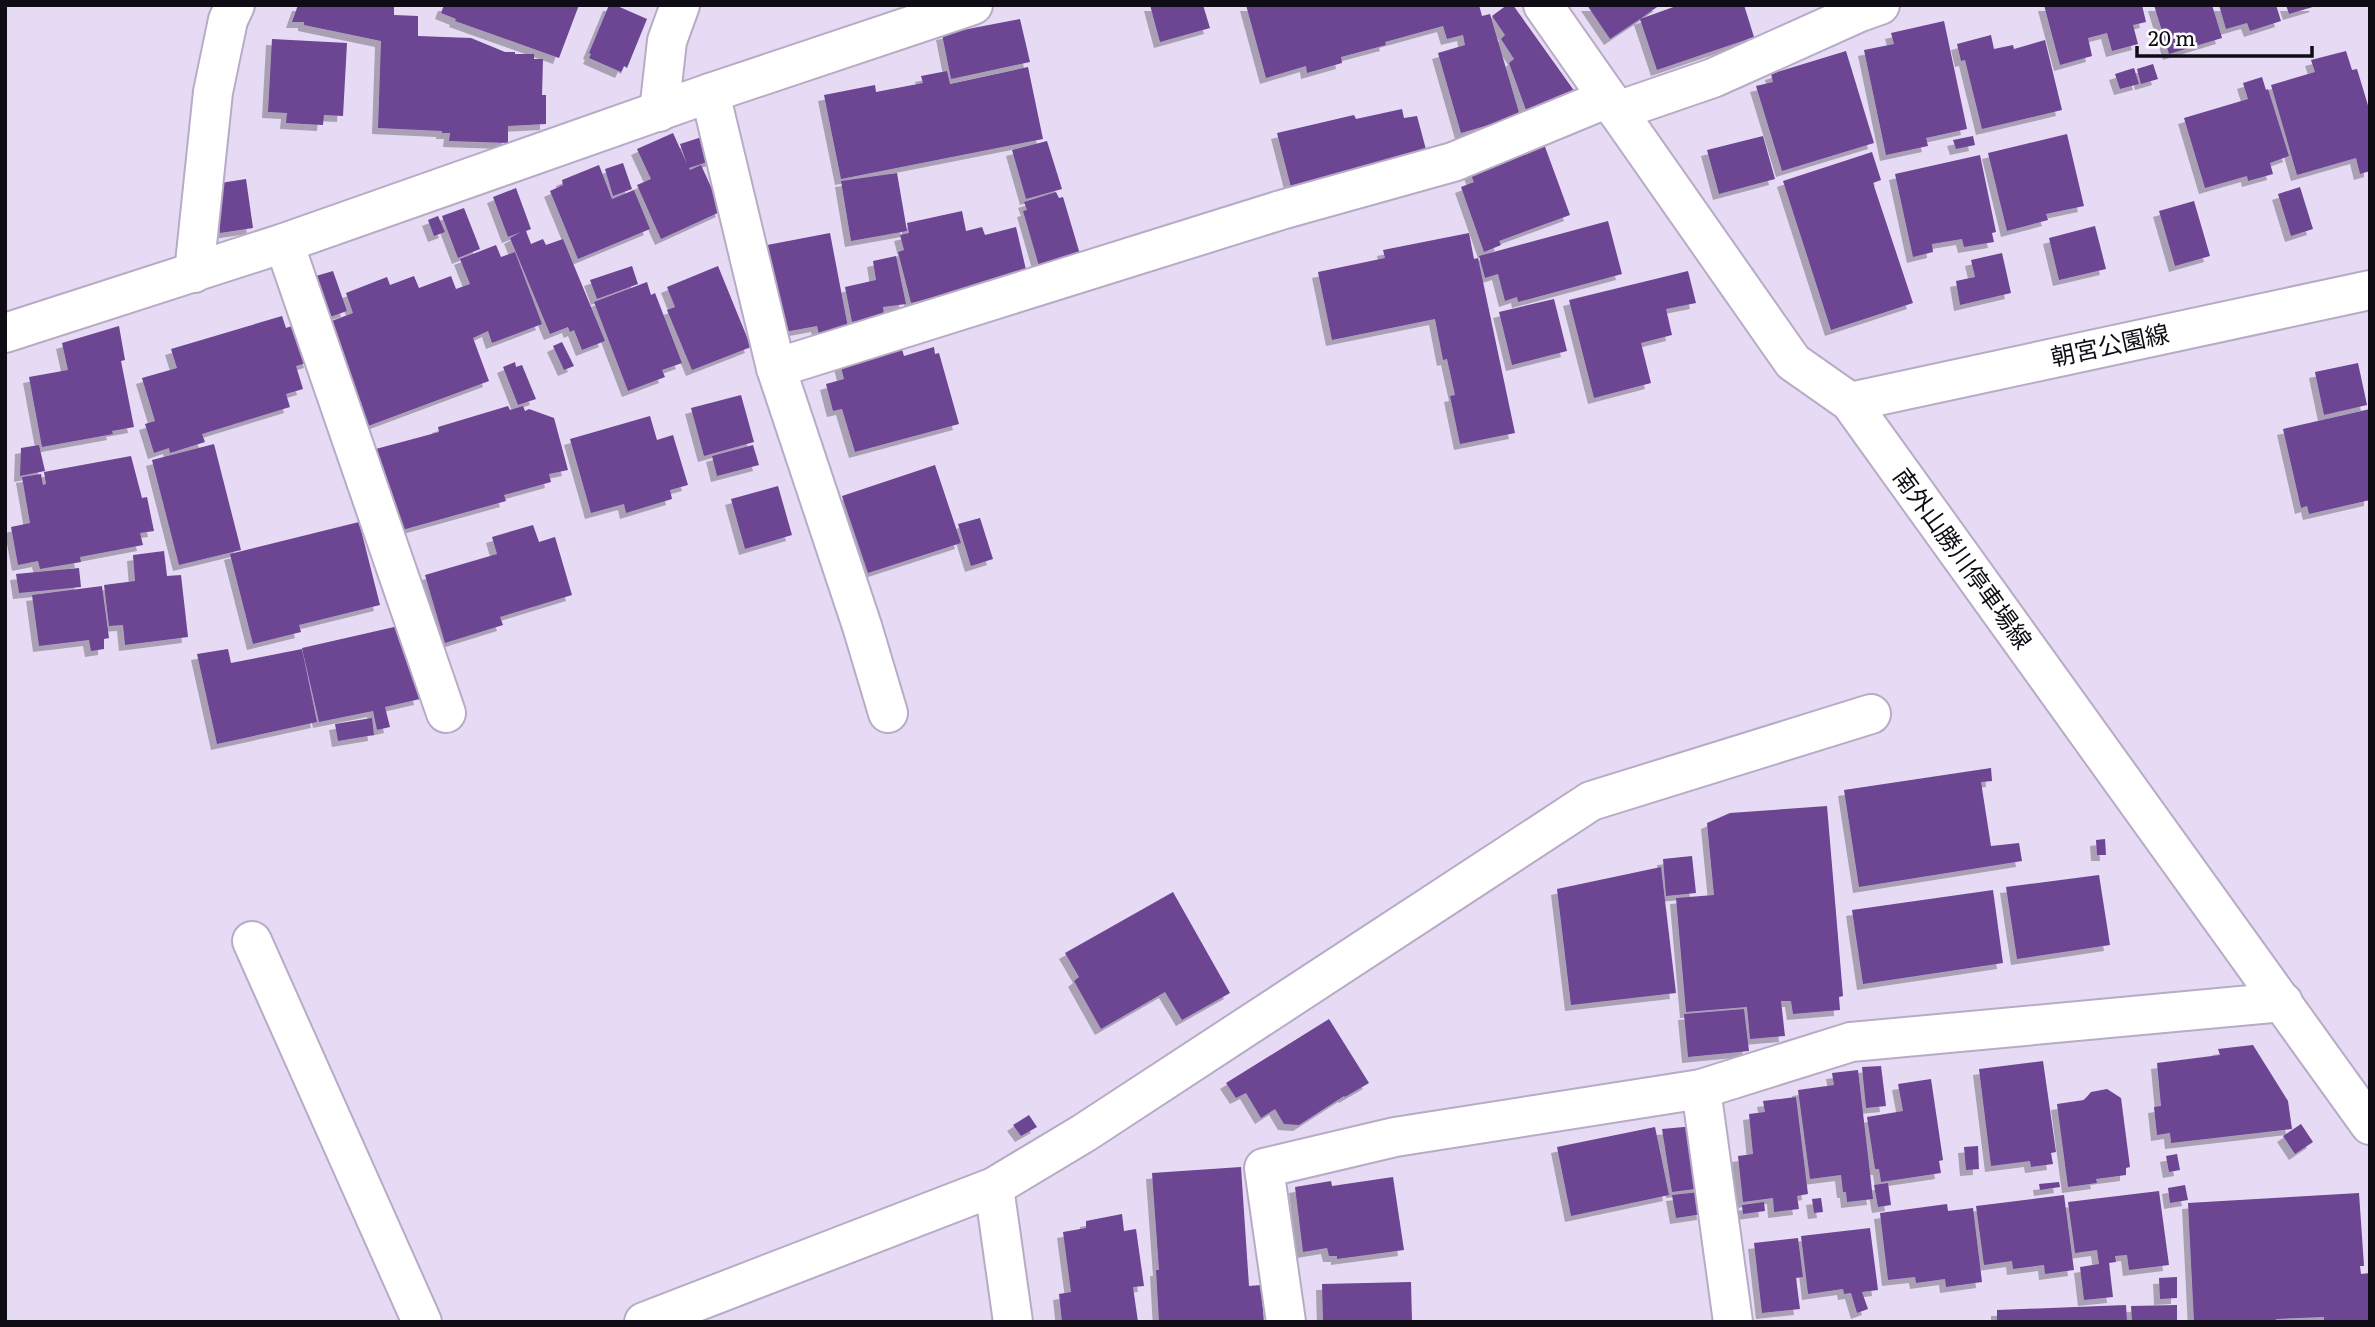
<svg xmlns="http://www.w3.org/2000/svg" width="2375" height="1327" font-family="Literata,'Noto Sans JP',serif">
<style>
.building{fill:#6c4493;filter:url(#shadow)}
.lines{fill:none;stroke-linecap:round;stroke-linejoin:round}
.street-casing{stroke:#b7abc5;stroke-width:42}
.secondary-casing{stroke:#b7abc5;stroke-width:42}
.street{stroke:#fff;stroke-width:38}
.secondary{stroke:#fff;stroke-width:38}
.labels{text-anchor:middle;stroke-width:7;stroke-linejoin:round;paint-order:stroke}
.street-label{font-size:24px;fill:#100c15;stroke:#fff}
</style>
<defs>
<filter id="shadow"><feDropShadow dx="-6" dy="6" stdDeviation="0" flood-color="#0004"/></filter>
</defs>
<rect width="100%" height="100%" fill="#e6daf5"/>
<g class="building">
<polygon points="298,5 394,5 394,15 418,16 418,36 471,38 505,52 515,52 515,54 534,54 534,59 543,59 542,95 546,95 546,124 508,126 508,143 449,141 450,133 442,133 442,131 378,128 381,41 304,25 304,22 292,22"/>
<polygon points="444,5 579,5 559,58 455,21 456,19 441,13"/>
<polygon points="609,5 615,5 647,19 627,68 624,66 621,72 589,58 591,54 589,53"/>
<polygon points="1150,5 1203,5 1210,28 1160,42"/>
<polygon points="1246,5 1479,5 1482,16 1490,14 1520,116 1461,133 1438,53 1465,45 1463,35 1447,39 1443,26 1385,42 1386,45 1341,57 1342,63 1307,73 1306,66 1266,78"/>
<polygon points="1507,5 1513,5 1575,92 1531,124 1509,63 1514,59 1501,39 1505,35 1492,16"/>
<polygon points="1587,5 1660,5 1640,19 1679,5 1744,5 1754,37 1657,70 1640,19 1610,39"/>
<polygon points="2044,5 2142,5 2146,22 2133,25 2138,44 2112,51 2107,33 2088,38 2092,56 2060,65"/>
<polygon points="2154,5 2212,5 2222,38 2169,54"/>
<polygon points="2219,5 2276,5 2281,21 2250,31 2247,23 2226,29"/>
<polygon points="2286,5 2315,5 2316,6 2289,14"/>
<polygon points="1020,19 1030,62 951,79 942,34"/>
<polygon points="1944,21 1967,129 1926,138 1928,146 1886,155 1864,50 1894,44 1891,33"/>
<polygon points="1991,35 1994,49 2013,45 2014,49 2045,40 2062,110 1982,129 1965,60 1961,61 1957,44"/>
<polygon points="272,39 347,43 343,116 324,115 323,125 286,123 287,113 268,112"/>
<polygon points="1846,51 1874,143 1782,171 1756,86 1773,82 1771,74"/>
<polygon points="2346,51 2352,70 2357,69 2370,112 2370,171 2360,174 2356,158 2297,175 2271,85 2315,72 2311,60"/>
<polygon points="2153,64 2158,79 2141,84 2137,69"/>
<polygon points="1028,67 1043,139 841,179 824,95 875,85 876,92 923,83 921,76 947,71 950,84"/>
<polygon points="2134,68 2139,84 2120,89 2115,74"/>
<polygon points="2262,77 2266,90 2268,89 2289,156 2270,163 2273,174 2248,181 2247,176 2205,188 2184,118 2248,99 2243,83"/>
<polygon points="1402,109 1404,118 1417,116 1428,157 1292,191 1277,133 1354,115 1356,119"/>
<polygon points="673,133 687,164 680,144 705,136 713,160 689,168 690,170 701,165 722,211 661,239 637,185 651,179 637,149"/>
<polygon points="2067,134 2084,206 2046,214 2048,220 2007,231 1988,153"/>
<polygon points="1763,136 1775,179 1719,194 1707,150"/>
<polygon points="1973,136 1975,145 1956,149 1953,140"/>
<polygon points="1047,141 1062,189 1026,199 1012,150"/>
<polygon points="1544,144 1570,215 1499,241 1501,245 1484,252 1461,187 1474,182 1469,171"/>
<polygon points="1872,152 1881,180 1873,183 1913,303 1831,330 1783,181"/>
<polygon points="1980,155 1996,232 1992,233 1994,242 1964,247 1962,239 1932,244 1933,252 1913,257 1895,174"/>
<polygon points="623,163 632,189 613,196 605,169"/>
<polygon points="599,165 612,199 634,190 650,229 578,259 550,191 563,185 562,180"/>
<polygon points="897,173 907,231 851,241 841,181"/>
<polygon points="246,179 253,228 220,233 214,184"/>
<polygon points="2300,187 2313,229 2291,236 2278,194"/>
<polygon points="516,188 531,229 526,231 531,244 543,239 546,245 563,239 605,341 582,350 574,330 570,332 568,327 550,334 510,238 521,232 508,237 493,197"/>
<polygon points="1056,192 1059,198 1063,197 1082,261 1041,273 1023,211 1027,210 1024,202"/>
<polygon points="2194,201 2210,256 2175,266 2159,211"/>
<polygon points="464,208 480,249 458,258 442,216"/>
<polygon points="962,211 966,231 982,227 985,235 1016,227 1027,274 911,303 898,252 904,250 900,235 909,233 907,223"/>
<polygon points="438,216 445,232 434,236 428,220"/>
<polygon points="1608,221 1622,274 1518,302 1517,297 1505,301 1498,274 1485,278 1479,256"/>
<polygon points="2095,226 2106,269 2059,280 2049,238"/>
<polygon points="830,233 850,338 821,343 817,326 779,333 762,246"/>
<polygon points="1469,233 1474,259 1478,258 1515,433 1460,444 1450,396 1455,395 1447,359 1443,360 1435,319 1332,340 1318,272 1385,258 1383,250"/>
<polygon points="496,245 501,257 515,252 542,324 492,343 488,331 473,338 489,381 368,426 329,322 353,313 346,293 387,277 390,285 414,276 419,288 451,276 456,289 470,284 460,259"/>
<polygon points="2002,253 2011,293 1960,305 1956,281 1975,277 1971,260"/>
<polygon points="896,256 906,304 883,307 884,316 852,322 845,287 876,280 873,261"/>
<polygon points="632,266 638,284 597,299 590,280"/>
<polygon points="718,266 751,347 692,370 667,310 675,307 667,287"/>
<polygon points="333,271 347,311 330,317 316,276"/>
<polygon points="1688,271 1696,303 1666,309 1672,335 1641,343 1651,383 1594,398 1569,300"/>
<polygon points="647,282 651,295 655,293 682,363 662,370 665,377 628,391 594,302"/>
<polygon points="1554,299 1567,351 1512,365 1499,312"/>
<polygon points="282,316 286,328 298,324 310,362 296,366 303,389 286,394 290,407 202,434 205,442 170,453 169,448 154,453 145,424 155,421 142,378 177,368 171,349"/>
<polygon points="119,326 125,360 121,361 134,427 112,431 113,434 42,447 29,377 68,370 62,343"/>
<polygon points="562,342 574,366 564,370 553,346"/>
<polygon points="901,346 904,356 934,347 935,354 939,353 959,424 855,452 842,409 833,411 826,384 844,379 840,363"/>
<polygon points="515,362 516,367 522,365 536,399 518,405 503,367"/>
<polygon points="2358,363 2367,405 2324,415 2315,372"/>
<polygon points="741,395 754,442 704,456 691,408"/>
<polygon points="508,406 510,410 523,406 525,411 529,409 554,418 568,470 549,474 551,482 504,495 506,501 395,532 372,450 439,432 438,427"/>
<polygon points="2370,409 2370,500 2309,514 2307,506 2301,508 2283,429"/>
<polygon points="650,416 657,440 673,435 688,485 670,490 672,499 626,513 624,504 591,513 570,439"/>
<polygon points="214,444 241,550 179,565 152,460"/>
<polygon points="39,445 45,471 20,476 21,448"/>
<polygon points="753,445 759,465 717,476 712,456"/>
<polygon points="131,456 142,498 147,497 154,531 140,533 143,545 80,557 81,562 40,569 38,561 18,565 11,527 30,523 22,477 41,474 43,485 46,484 44,472"/>
<polygon points="935,465 961,543 868,573 842,496"/>
<polygon points="778,486 792,535 745,549 731,499"/>
<polygon points="980,518 993,559 971,566 958,524"/>
<polygon points="359,522 380,605 299,625 301,632 253,644 230,554"/>
<polygon points="533,525 539,542 555,537 572,595 500,617 503,625 445,643 425,575 497,554 492,537"/>
<polygon points="164,551 167,576 181,575 188,637 125,645 123,625 109,626 104,585 135,581 133,555"/>
<polygon points="79,568 81,587 19,593 16,574"/>
<polygon points="102,586 109,638 104,639 104,649 91,651 89,640 39,646 32,595"/>
<polygon points="403,625 420,699 385,707 390,727 377,730 373,711 319,722 302,648"/>
<polygon points="228,649 231,663 302,649 317,722 217,744 197,654"/>
<polygon points="372,718 374,735 338,741 335,724"/>
<polygon points="1991,768 1992,781 1981,782 1991,846 2019,843 2022,861 1859,887 1844,790"/>
<polygon points="1827,806 1843,996 1839,997 1840,1010 1793,1014 1791,1001 1781,1001 1785,1036 1750,1039 1747,1007 1686,1012 1676,898 1714,895 1707,823 1730,813"/>
<polygon points="2105,839 2106,855 2097,855 2096,840"/>
<polygon points="1692,856 1696,893 1666,896 1663,859"/>
<polygon points="1661,867 1676,993 1571,1005 1557,889"/>
<polygon points="2099,875 2110,945 2017,959 2006,887"/>
<polygon points="1993,890 2003,963 1863,984 1852,910"/>
<polygon points="1173,892 1230,993 1182,1020 1165,992 1101,1029 1074,981 1079,977 1065,953"/>
<polygon points="1744,1009 1749,1051 1688,1057 1684,1014"/>
<polygon points="1329,1019 1369,1083 1345,1097 1344,1096 1299,1125 1284,1124 1275,1109 1261,1118 1246,1093 1236,1098 1226,1083"/>
<polygon points="2253,1045 2288,1101 2292,1129 2171,1143 2170,1133 2157,1135 2154,1107 2161,1106 2157,1063 2220,1055 2218,1049"/>
<polygon points="2043,1061 2056,1152 2051,1153 2053,1164 2031,1167 2030,1161 1991,1166 1979,1069"/>
<polygon points="1881,1066 1886,1106 1866,1108 1862,1067"/>
<polygon points="1858,1070 1873,1199 1847,1202 1846,1192 1843,1192 1841,1175 1810,1179 1798,1090 1834,1085 1832,1073"/>
<polygon points="1931,1079 1943,1160 1939,1161 1941,1173 1881,1182 1879,1169 1875,1169 1867,1117 1903,1111 1898,1084"/>
<polygon points="2107,1089 2121,1098 2130,1167 2126,1168 2126,1175 2096,1179 2097,1183 2068,1187 2057,1104 2084,1100 2091,1092"/>
<polygon points="1796,1097 1808,1194 1797,1196 1799,1209 1774,1212 1773,1198 1743,1202 1738,1156 1753,1154 1749,1114 1765,1112 1763,1101"/>
<polygon points="1029,1115 1037,1127 1021,1136 1013,1125"/>
<polygon points="2301,1124 2313,1142 2295,1154 2283,1136"/>
<polygon points="1695,1126 1703,1188 1672,1192 1662,1129"/>
<polygon points="1655,1127 1669,1195 1571,1216 1557,1147"/>
<polygon points="1978,1146 1979,1169 1966,1170 1964,1147"/>
<polygon points="2177,1154 2180,1170 2169,1172 2166,1156"/>
<polygon points="1241,1167 1249,1286 1261,1285 1264,1322 1159,1322 1156,1270 1159,1270 1152,1173"/>
<polygon points="1393,1177 1404,1250 1337,1259 1337,1256 1329,1256 1327,1248 1303,1252 1295,1187 1331,1181 1332,1186"/>
<polygon points="2059,1182 2060,1187 2040,1190 2039,1184"/>
<polygon points="1888,1183 1891,1205 1878,1207 1874,1185"/>
<polygon points="2185,1185 2188,1200 2170,1203 2168,1188"/>
<polygon points="2159,1191 2169,1265 2129,1270 2127,1255 2115,1256 2116,1262 2109,1263 2113,1297 2084,1300 2080,1267 2099,1264 2097,1250 2075,1253 2068,1202"/>
<polygon points="1700,1192 1703,1214 1676,1218 1672,1195"/>
<polygon points="2359,1193 2364,1266 2360,1266 2361,1274 2370,1273 2370,1322 2324,1322 2324,1317 2276,1319 2276,1322 2194,1322 2188,1203"/>
<polygon points="2064,1195 2074,1270 2045,1274 2044,1265 2013,1269 2012,1261 1984,1265 1976,1206"/>
<polygon points="1821,1198 1823,1212 1814,1213 1812,1199"/>
<polygon points="1764,1202 1765,1211 1743,1214 1742,1205"/>
<polygon points="1947,1204 1948,1211 1973,1208 1982,1282 1946,1287 1945,1279 1916,1283 1915,1277 1888,1280 1880,1213"/>
<polygon points="1122,1214 1124,1231 1136,1229 1144,1286 1133,1287 1138,1322 1062,1322 1059,1294 1071,1292 1063,1232 1086,1228 1086,1221"/>
<polygon points="1870,1228 1878,1290 1862,1292 1868,1309 1857,1313 1851,1293 1844,1294 1843,1289 1808,1294 1801,1236"/>
<polygon points="1798,1238 1803,1277 1796,1278 1800,1309 1762,1313 1754,1243"/>
<polygon points="2177,1277 2177,1298 2160,1299 2159,1278"/>
<polygon points="1411,1282 1412,1322 1323,1322 1322,1284"/>
<polygon points="2126,1305 2127,1322 1997,1322 1997,1310"/>
<polygon points="2177,1305 2177,1322 2132,1322 2131,1306"/>
</g>
<g class="lines">
<defs>
<g id="street">
<polyline points="710,93 776,368 862,626 888,713"/>
<polyline points="1617,111 1713,78 1860,12 1880,5"/>
<polyline points="659,112 667,41 680,5"/>
<polyline points="284,243 446,713"/>
<polyline points="194,273 213,92 228,20 235,5"/>
<polyline points="5,333 284,243 710,93 973,5"/>
<polyline points="776,368 1281,210 1453,162 1608,98"/>
<polyline points="252,941 422,1322"/>
<polyline points="1701,1089 1733,1322"/>
<polyline points="994,1187 1013,1322"/>
<polyline points="644,1322 994,1187 1084,1133 1591,801 1871,714"/>
<polyline points="1286,1322 1264,1168 1395,1137 1701,1089 1851,1042 2283,1002"/>
</g>
<g id="secondary">
<polyline points="1543,5 1793,362 1850,402 2370,1125"/>
<polyline points="1850,402 2370,290"/>
</g>
</defs>
<use href="#street" class="street-casing"/>
<use href="#secondary" class="secondary-casing"/>
<use href="#street" class="street"/>
<use href="#secondary" class="secondary"/>
</g>
<g class="labels">
<g class="street-label">
<text transform="translate(2110 346) rotate(-12)" y="8">朝宮公園線</text>
<text transform="translate(1962 559) rotate(54)" y="8">南外山勝川停車場線</text>
</g>
</g>
<rect width="2375" height="1327" fill="none" stroke="#100c15" stroke-width="14"/>
<path d="M2137 46v10h175v-10" fill="none" stroke="#100c15" stroke-width="3.5"/>
<text x="2148" y="46" font-size="21" fill="#100c15" stroke="#ffffff" stroke-width="5" paint-order="stroke">20 m</text>
</svg>
